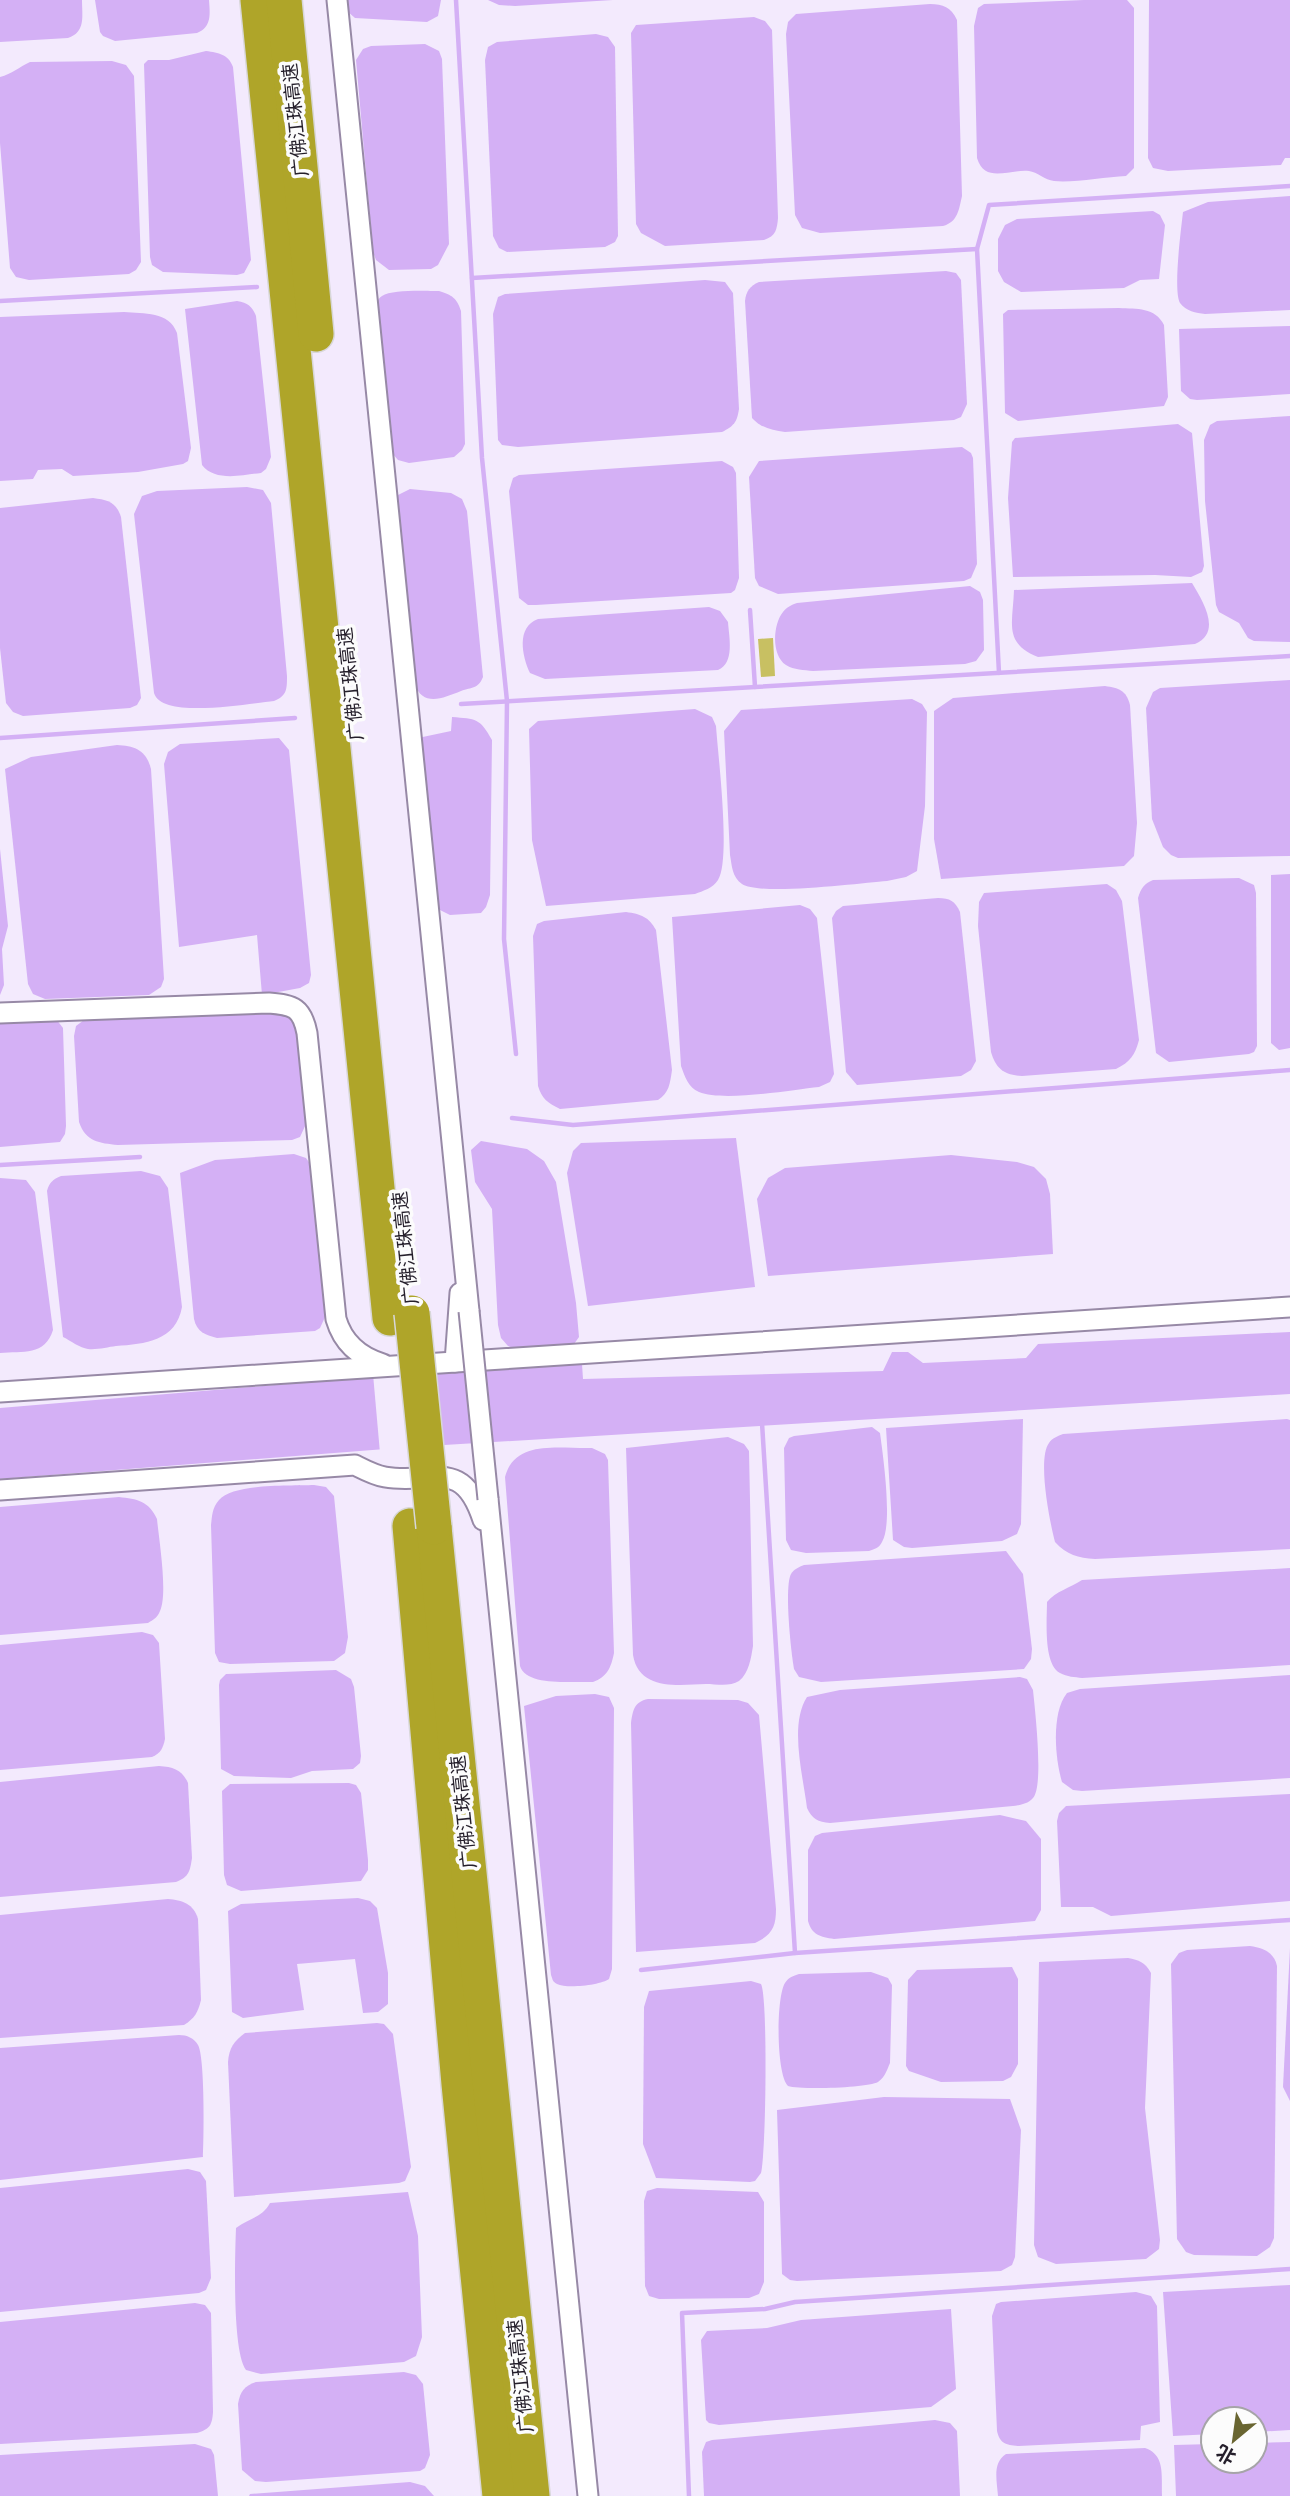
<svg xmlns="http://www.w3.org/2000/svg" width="1290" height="2496" font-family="Manrope,'Noto Sans SC',sans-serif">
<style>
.green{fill:#c8c062}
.water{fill:#d4b0f5}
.pier{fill:#f3eafd}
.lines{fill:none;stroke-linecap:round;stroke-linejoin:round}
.stream{stroke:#d4b0f5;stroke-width:4.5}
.minor-casing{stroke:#9789a6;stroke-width:23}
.motorway-casing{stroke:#d8d7d9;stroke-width:38}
.minor{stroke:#fff;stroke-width:19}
.motorway{stroke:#afa529;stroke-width:35}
.minor-bridge-casing{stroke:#9789a6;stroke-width:23;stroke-linecap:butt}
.motorway-bridge-casing{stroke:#d8d7d9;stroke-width:38;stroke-linecap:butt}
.minor-bridge{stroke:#fff;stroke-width:19}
.motorway-bridge{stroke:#afa529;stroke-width:35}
.labels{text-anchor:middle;stroke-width:7;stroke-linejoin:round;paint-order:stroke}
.street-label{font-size:19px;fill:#251f2b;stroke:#fcfcfc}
</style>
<rect width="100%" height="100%" fill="#f3eafd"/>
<polygon class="green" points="773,638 775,676 761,677 758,639"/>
<g class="water">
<path d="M 0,0 L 82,0 C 82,16 86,32 68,38 L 0,42 Z"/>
<path d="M 95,0 L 209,0 C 210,14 212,27 197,33 L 115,41 L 103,36 L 100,32 Z"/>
<polygon points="345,0 441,0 438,16 427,22 355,18 347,11"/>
<polygon points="488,0 613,0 515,6 499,5"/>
<path d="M 1084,0 L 1127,0 L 1134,8 L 1134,168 L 1126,176 C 1105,177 1073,183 1054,181 C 1045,180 1037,172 1029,171 C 1009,169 985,184 977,158 L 974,26 L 978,8 L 984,4 Z"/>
<polygon points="1149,0 1290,0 1290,158 1285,158 1281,165 1168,171 1153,168 1148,158"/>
<path d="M 930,4 C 943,4 951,7 957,20 L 962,196 C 959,209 958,222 943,226 L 820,233 L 802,228 L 795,215 L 786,34 L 788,22 L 796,14 Z"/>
<path d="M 754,17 L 765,21 L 772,30 L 778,218 C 777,229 776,236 764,240 L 665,246 L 641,233 L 636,224 L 631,33 L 636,25 Z"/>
<polygon points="596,34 608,37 615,47 618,236 615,242 605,247 507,252 499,248 493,236 485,60 488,47 497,42"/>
<polygon points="425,44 439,51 442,59 449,244 438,265 431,269 389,270 376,260 373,252 356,60 363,49 371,46"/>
<path d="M 206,51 C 219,53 228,54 233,67 L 251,260 L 244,273 L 237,275 L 163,272 L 152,265 L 150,257 L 144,64 L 148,60 L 169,60 Z"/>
<path d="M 112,61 L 126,65 L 134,76 L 141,262 L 136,270 L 129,274 L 29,280 L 16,277 L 10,268 L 0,143 L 0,77 C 12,74 19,67 30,62 Z"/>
<path d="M 1290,196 L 1290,310 L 1205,314 C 1196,313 1186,311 1180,303 C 1173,290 1181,230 1183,212 L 1208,202 Z"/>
<polygon points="1153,211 1160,215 1165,225 1159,279 1140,280 1124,288 1021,292 1004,282 998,271 998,239 1005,225 1017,219"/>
<path d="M 946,271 L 956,273 L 961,280 L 967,404 L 961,417 L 954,420 L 785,432 C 772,430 761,428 752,418 L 745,301 C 746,291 750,286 759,282 Z"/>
<path d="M 705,280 L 725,282 L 733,293 L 739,409 C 737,422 734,426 722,432 L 518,447 L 502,445 L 498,440 L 493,314 L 498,297 L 505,294 Z"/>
<path d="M 439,291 C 452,295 457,298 461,311 L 465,444 L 462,450 L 454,457 L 409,463 L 398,460 L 392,453 L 375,311 C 376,305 377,299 382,296 C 392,289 427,291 439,291 Z"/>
<path d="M 237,301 C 248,303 252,306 256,316 L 271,457 L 266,469 L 261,473 C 242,475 215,482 202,465 L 185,309 Z"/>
<path d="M 1119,308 C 1137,309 1155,307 1164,325 L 1168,397 L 1164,406 L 1018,421 L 1005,413 L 1003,314 L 1008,310 Z"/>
<path d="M 124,312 C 144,314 169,311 177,333 L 191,448 L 188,461 L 183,464 L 138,472 L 73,476 L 62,469 L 38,470 L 33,479 L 0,481 L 0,317 Z"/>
<polygon points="1290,326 1290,394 1197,400 1190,399 1181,391 1179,329"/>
<polygon points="1290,416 1290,642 1254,641 1248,638 1239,623 1219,612 1216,605 1205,501 1204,440 1210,425 1217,421"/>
<polygon points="1178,424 1192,433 1204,566 1202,572 1191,577 1155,575 1013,577 1008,498 1012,442 1015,438"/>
<polygon points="962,447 971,453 973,458 977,564 971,578 964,581 778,594 759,586 755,578 749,477 759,461"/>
<polygon points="722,461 733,467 736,473 739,578 735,590 731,593 536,605 528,605 519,598 509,491 513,478 519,475"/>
<path d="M 247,487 L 263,490 L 271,503 L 287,676 C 287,689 287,696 274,701 C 250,703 162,720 154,693 L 134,514 L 142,496 L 157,491 Z"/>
<path d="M 410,489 L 451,493 L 462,499 L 467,511 L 483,677 C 478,689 472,687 461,691 C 443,698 423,708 414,683 L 396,496 Z"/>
<path d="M 93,498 C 108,500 116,502 121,517 L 141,698 L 137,705 L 130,708 L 23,716 L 13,712 L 6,703 L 0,648 L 0,508 Z"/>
<path d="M 1192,583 C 1202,600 1223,632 1195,644 L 1038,657 C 1003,643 1013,623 1014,590 Z"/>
<path d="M 970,586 L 980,592 L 983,600 L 984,650 L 976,661 L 965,664 L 813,671 C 804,670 794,670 786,665 C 771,655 773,624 783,612 C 787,607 791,605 797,603 Z"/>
<path d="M 709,607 L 720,611 L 728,622 C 729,637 735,663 718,670 L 545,679 L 530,673 C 522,656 516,627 538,619 Z"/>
<polygon points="1290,680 1290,856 1178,858 1171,855 1163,847 1152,819 1146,708 1153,692 1160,688"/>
<path d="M 1105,686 C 1119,688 1126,690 1130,705 L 1137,823 L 1134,856 L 1124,866 L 941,879 L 934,839 L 934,711 L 953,698 Z"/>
<path d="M 912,699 L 922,704 L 927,712 L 925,806 L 917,871 L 906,877 L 887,881 C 861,883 760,896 742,884 C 732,877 732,866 730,855 L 724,731 L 741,710 Z"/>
<path d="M 695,709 L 712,717 L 716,726 C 718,755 731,860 718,880 C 713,888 703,891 695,894 L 546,906 L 532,840 L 529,729 L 538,721 Z"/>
<path d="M 452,717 C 476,719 480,718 492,740 L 490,895 L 486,907 L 481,913 L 450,915 L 436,908 L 418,738 L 451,731 Z"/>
<polygon points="279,738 289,750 311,975 309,983 300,988 262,995 257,935 179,947 164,764 168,752 180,744"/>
<path d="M 117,745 C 135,746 146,750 151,769 L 164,979 L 161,987 L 149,995 L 45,999 L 33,994 L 28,984 L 5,769 L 31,757 Z"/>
<polygon points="0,849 8,926 2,949 4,985 0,995"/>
<polygon points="1290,874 1290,1048 1279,1050 1271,1043 1271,875"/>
<path d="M 1239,878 L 1254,885 L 1256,893 L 1257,1046 L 1254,1052 L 1249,1054 L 1169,1062 L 1156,1053 L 1138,898 C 1141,888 1144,884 1153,880 Z"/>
<path d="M 1107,884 L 1116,890 L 1122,901 L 1139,1040 C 1135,1055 1130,1062 1116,1069 L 1022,1076 C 1004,1075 996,1069 991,1052 L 978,926 L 979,902 L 984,893 Z"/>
<path d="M 938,898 C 950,898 955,901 960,912 L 976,1061 L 971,1070 L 961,1076 L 857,1085 L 846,1072 L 832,918 L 836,911 L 843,906 Z"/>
<path d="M 800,905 L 810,909 L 817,918 L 834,1074 L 830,1082 L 819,1087 C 791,1090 723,1102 699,1092 C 688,1087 685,1077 681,1066 L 672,917 Z"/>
<path d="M 626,912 C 641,914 649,917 656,930 L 672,1070 C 670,1084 669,1093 658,1100 L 560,1109 C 548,1103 542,1099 538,1086 L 533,936 L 537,924 L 544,921 Z"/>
<path d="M 275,1011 L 288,1015 L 297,1025 L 306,1124 L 300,1137 L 292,1140 L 118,1145 C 99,1143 86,1142 79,1122 L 74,1036 L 76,1026 L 84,1020 L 97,1017 Z"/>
<polygon points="0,1018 56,1019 63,1028 66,1126 65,1134 60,1142 0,1147"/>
<polygon points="736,1138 755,1287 588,1306 567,1173 573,1151 581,1143"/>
<polygon points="481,1141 527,1149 544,1161 556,1182 576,1303 579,1337 574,1344 567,1348 521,1351 508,1346 501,1338 498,1325 492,1209 475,1182 471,1150"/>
<path d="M 294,1154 L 306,1158 L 311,1165 L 326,1315 L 320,1328 L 315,1331 L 217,1338 C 205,1335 197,1332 194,1319 L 180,1173 L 215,1160 Z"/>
<polygon points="951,1155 1017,1162 1034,1167 1046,1179 1050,1194 1053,1254 768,1276 757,1199 768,1178 785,1168"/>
<path d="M 141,1171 L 160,1176 L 168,1188 L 182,1307 C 176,1341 145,1344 116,1346 C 108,1347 97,1350 88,1349 C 80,1348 71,1341 63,1337 L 47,1191 C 49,1183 53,1179 61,1176 Z"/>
<path d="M 0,1178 L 26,1180 L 35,1192 L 53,1330 C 45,1356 23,1351 0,1353 Z"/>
<polygon points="1290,1332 1290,1394 411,1447 0,1479 0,1408 405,1374 582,1364 583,1379 883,1371 892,1352 908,1352 923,1363 1026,1358 1038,1344"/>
<polygon points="1023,1419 1021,1524 1017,1534 1002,1541 912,1548 904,1547 893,1540 886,1428"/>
<path d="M 1287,1419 L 1290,1420 L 1290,1549 L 1095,1559 C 1078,1558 1067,1555 1055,1542 C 1050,1523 1037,1459 1049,1443 C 1052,1438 1058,1436 1063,1434 Z"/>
<path d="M 872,1427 L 880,1433 C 883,1455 893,1524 882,1542 C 879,1548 875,1549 869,1551 L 806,1553 L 791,1550 L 786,1540 L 784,1448 L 789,1438 L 794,1436 Z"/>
<path d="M 728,1437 L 744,1444 L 749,1451 L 753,1646 C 751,1658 749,1673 739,1681 C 730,1687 716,1684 706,1684 C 678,1685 639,1691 633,1655 L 626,1448 Z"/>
<path d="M 592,1448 L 605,1454 L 608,1460 L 614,1653 C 611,1668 607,1677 593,1682 C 574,1681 526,1687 520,1666 L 505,1477 C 515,1439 559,1449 592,1448 Z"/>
<path d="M 314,1485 L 326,1487 L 334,1496 L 348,1637 L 345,1653 L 334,1661 L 230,1664 L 219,1662 L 215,1653 L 211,1525 C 212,1516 212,1508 219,1500 C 233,1483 292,1486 314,1485 Z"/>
<path d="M 119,1497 C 137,1499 149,1501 157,1519 C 159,1540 168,1594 160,1611 C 158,1617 153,1620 148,1623 L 0,1635 L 0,1507 Z"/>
<path d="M 1006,1551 L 1023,1574 L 1032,1649 L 1031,1659 L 1024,1669 L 821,1682 L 799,1677 L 794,1669 C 791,1653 784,1587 791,1574 C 794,1569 799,1567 804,1565 Z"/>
<path d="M 1290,1568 L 1290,1665 L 1082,1678 C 1075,1677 1067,1677 1060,1673 C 1043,1664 1047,1620 1047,1602 C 1056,1591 1070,1588 1082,1580 Z"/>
<path d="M 142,1632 L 153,1635 L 159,1643 L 165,1739 C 163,1748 161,1753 152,1757 L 0,1770 L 0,1645 Z"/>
<polygon points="336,1670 351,1679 354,1687 361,1756 360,1763 353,1769 312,1771 291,1778 234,1776 221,1769 219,1685 220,1680 226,1674"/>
<path d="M 1290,1675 L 1290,1778 L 1082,1791 L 1073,1790 L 1062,1782 C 1055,1759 1051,1713 1067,1693 L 1080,1689 Z"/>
<path d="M 1020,1677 L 1027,1679 L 1033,1690 C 1035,1710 1044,1786 1033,1798 C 1028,1804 1020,1805 1013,1806 L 830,1823 C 818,1822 812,1819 807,1808 C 803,1775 789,1725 807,1697 L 840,1690 Z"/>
<path d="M 595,1694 L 609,1697 L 614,1708 L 612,1969 L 609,1979 C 601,1985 567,1989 557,1984 C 552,1981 553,1980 551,1975 L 524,1706 L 556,1696 Z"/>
<path d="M 648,1699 L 738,1700 L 748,1703 L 759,1715 L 776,1909 C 776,1927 772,1935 755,1943 L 636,1952 L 631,1723 C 633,1710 634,1702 648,1699 Z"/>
<path d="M 159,1766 C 174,1767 182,1770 188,1783 L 192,1858 C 190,1871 189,1877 176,1882 L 0,1897 L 0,1782 Z"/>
<polygon points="349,1783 356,1785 361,1793 368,1860 368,1870 361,1881 241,1891 227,1885 224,1875 222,1791 230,1784"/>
<polygon points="1290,1794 1290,1901 1111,1916 1093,1907 1061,1907 1057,1821 1059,1813 1066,1806"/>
<path d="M 1000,1815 L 1026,1821 L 1041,1839 L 1041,1910 L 1035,1921 L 834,1939 C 820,1937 812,1935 808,1921 L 808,1850 L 815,1836 L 822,1833 Z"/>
<polygon points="358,1898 370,1901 377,1908 388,1973 388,2004 378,2012 363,2013 355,1959 297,1964 304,2010 243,2018 232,2012 228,1911 241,1904"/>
<path d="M 168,1899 C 182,1900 194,1904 198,1919 L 201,2000 C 198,2012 195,2018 184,2025 L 0,2038 L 0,1915 Z"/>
<path d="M 1250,1946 C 1263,1948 1274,1952 1277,1966 L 1274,2238 L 1270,2247 L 1257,2256 L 1194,2255 L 1186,2252 L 1177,2239 L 1171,1964 L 1179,1953 L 1187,1950 Z"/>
<polygon points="1290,1948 1290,2101 1283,2087"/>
<path d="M 1128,1958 C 1139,1960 1145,1962 1151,1973 L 1145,2108 L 1160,2240 L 1159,2249 L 1146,2259 L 1056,2264 L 1038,2257 L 1034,2245 L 1039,1962 Z"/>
<polygon points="1012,1967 1018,1979 1018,2064 1011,2077 1003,2081 941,2082 909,2071 906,2066 908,1980 917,1970"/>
<path d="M 871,1972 L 888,1978 L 892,1985 L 890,2063 C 887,2070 885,2077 878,2082 C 868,2088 800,2090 788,2086 C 776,2074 776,1997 785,1983 C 789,1977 793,1976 799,1974 Z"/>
<path d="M 751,1981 L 761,1984 C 768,1997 766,2153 761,2173 L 755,2181 L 750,2182 L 656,2178 L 643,2144 L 644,2007 L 649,1991 Z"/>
<path d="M 377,2023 L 384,2024 L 393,2034 L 411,2167 L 405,2181 L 399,2183 L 234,2197 L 228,2062 C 229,2048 234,2041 245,2033 Z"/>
<path d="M 179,2035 C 187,2035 194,2038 198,2045 C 205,2057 204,2138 203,2157 L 0,2180 L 0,2048 Z"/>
<polygon points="884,2097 1010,2099 1021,2130 1015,2257 1012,2265 1001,2271 797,2281 790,2280 782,2274 777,2110"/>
<polygon points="188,2169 200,2172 206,2181 211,2278 206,2290 199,2293 0,2312 0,2188"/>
<polygon points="657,2188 758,2192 764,2202 764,2282 759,2294 749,2298 659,2299 649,2296 645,2286 644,2201 647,2191"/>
<path d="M 408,2192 L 418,2236 L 422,2337 L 416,2356 L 404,2362 L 261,2374 L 246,2370 C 232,2351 235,2255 236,2228 C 249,2218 262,2218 270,2203 Z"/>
<polygon points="1290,2285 1290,2430 1255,2432 1255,2419 1213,2419 1213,2434 1173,2436 1163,2292"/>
<path d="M 1136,2292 L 1151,2296 L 1157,2306 L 1160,2422 L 1141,2426 L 1140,2440 L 1019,2446 C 1006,2445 1000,2444 997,2431 L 992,2316 L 996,2304 L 1001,2302 Z"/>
<path d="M 195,2303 L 205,2305 L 211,2313 L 213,2412 C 212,2425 210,2429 197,2433 L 0,2444 L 0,2322 Z"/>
<polygon points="951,2309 956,2389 931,2407 719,2425 709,2423 706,2420 701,2340 707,2331 767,2328 801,2320"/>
<path d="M 404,2372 L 416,2375 L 423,2384 L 430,2455 L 425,2468 L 420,2471 L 266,2482 L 255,2481 L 242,2470 L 238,2404 C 240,2392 244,2386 256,2382 Z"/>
<polygon points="935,2420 950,2423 957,2431 960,2496 704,2496 702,2452 706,2442 712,2440"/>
<polygon points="1290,2442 1290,2496 1176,2496 1174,2445 1213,2444 1213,2461 1255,2461 1255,2443"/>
<polygon points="195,2444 211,2449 214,2455 218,2496 0,2496 0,2455"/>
<path d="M 1145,2448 C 1166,2455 1161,2477 1162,2496 L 998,2496 C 997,2481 992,2463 1006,2454 Z"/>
<polygon points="410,2482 425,2486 434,2496 249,2496 250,2494"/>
</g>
<polygon class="pier" points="405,1371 442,1449 380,1453 373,1374"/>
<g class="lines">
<g class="stream">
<polyline points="456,0 482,458 507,701 504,939 516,1054"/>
<polyline points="472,278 977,249"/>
<polyline points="0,301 257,287"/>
<polyline points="750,610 755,687"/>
<polyline points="999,673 977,249 989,205 1290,186"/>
<polyline points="461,704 1290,656"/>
<polyline points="0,738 295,718"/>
<polyline points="512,1118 573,1125 1290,1070"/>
<polyline points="0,1165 140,1157"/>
<polyline points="762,1423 795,1953"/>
<polyline points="641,1970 795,1953 1290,1920"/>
<polyline points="689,2496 682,2313 765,2309 795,2302 1290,2269"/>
</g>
<defs>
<g id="minor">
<polyline points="337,0 469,1311"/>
<path d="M 0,1013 L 269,1003 C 294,1005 302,1008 307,1033 L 336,1319 C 343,1343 359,1357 383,1364"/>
<polyline points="455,1362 460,1293"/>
<polyline points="0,1392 1290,1307"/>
<path d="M 0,1490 L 355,1465 C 365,1470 374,1475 385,1477 C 433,1485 462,1456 483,1520"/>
<polyline points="488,1499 588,2496"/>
</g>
<g id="motorway">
<polyline points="258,0 390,1318"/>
<polyline points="284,0 316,334"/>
<polyline points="410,1526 459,2084 500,2496"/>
<polyline points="434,1527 532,2496"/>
</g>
</defs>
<use href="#minor" class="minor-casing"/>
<use href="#motorway" class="motorway-casing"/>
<use href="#minor" class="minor"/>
<use href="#motorway" class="motorway"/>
<defs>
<polyline id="minor-bridge" points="469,1311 488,1499"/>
<polyline id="motorway-bridge" points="412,1313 434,1527"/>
</defs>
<use href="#minor-bridge" class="minor-bridge-casing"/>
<use href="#motorway-bridge" class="motorway-bridge-casing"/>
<use href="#minor-bridge" class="minor-bridge"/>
<use href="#motorway-bridge" class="motorway-bridge"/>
</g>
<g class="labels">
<g class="street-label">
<text transform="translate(295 120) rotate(-96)" y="7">广佛江珠高速</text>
<text transform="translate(350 684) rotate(-96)" y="7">广佛江珠高速</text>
<text transform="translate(405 1248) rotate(-96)" y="7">广佛江珠高速</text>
<text transform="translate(463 1812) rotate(-96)" y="7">广佛江珠高速</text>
<text transform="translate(520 2376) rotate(-96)" y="7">广佛江珠高速</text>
</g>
</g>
<g transform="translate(1234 2440) rotate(209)"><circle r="33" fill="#fcfcfc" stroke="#a6a4a8" stroke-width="2"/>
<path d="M0-5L12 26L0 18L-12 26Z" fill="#696531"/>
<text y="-10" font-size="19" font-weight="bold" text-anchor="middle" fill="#251f2b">北</text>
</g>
</svg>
